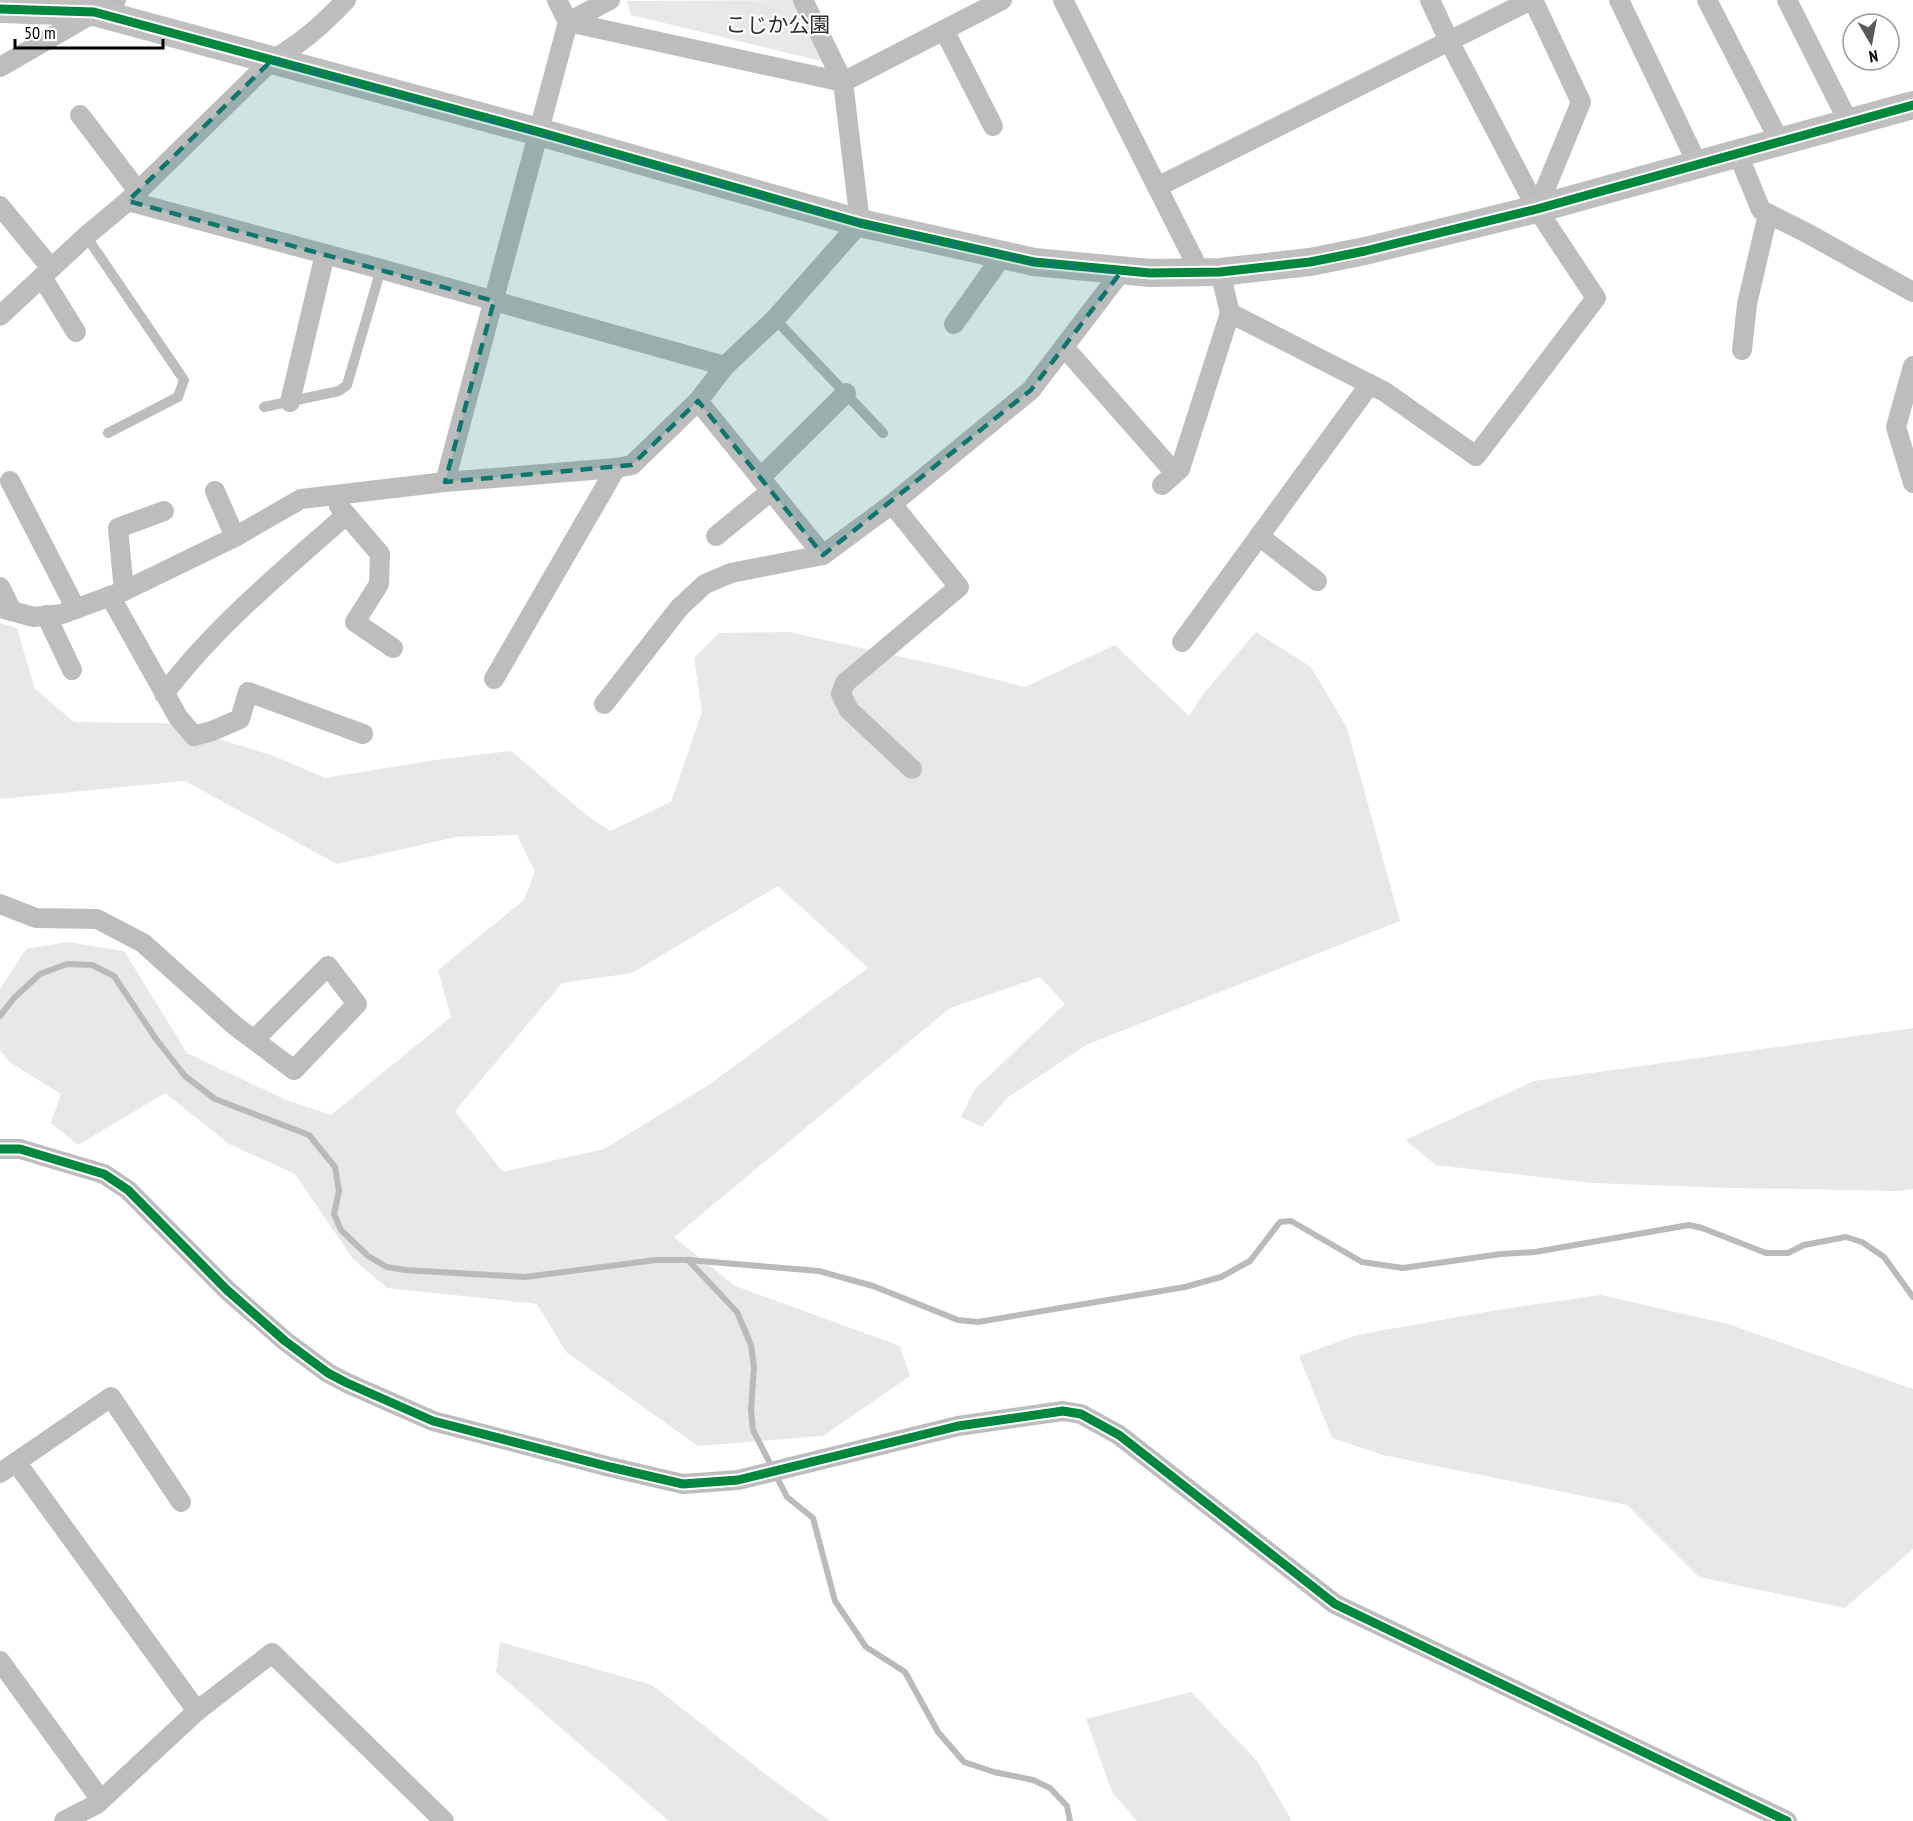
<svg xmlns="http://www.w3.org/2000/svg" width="1913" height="1821" font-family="'PT Sans Narrow','Noto Sans JP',sans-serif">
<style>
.green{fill:#e8e8e8;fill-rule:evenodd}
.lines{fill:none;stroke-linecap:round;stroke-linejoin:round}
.stream{stroke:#bababa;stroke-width:6}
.lane{stroke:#bdbdbd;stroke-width:10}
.street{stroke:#bdbdbd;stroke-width:20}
.secondary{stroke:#bfbfbf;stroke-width:28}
.cycleway-casing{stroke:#fff;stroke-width:13}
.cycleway{stroke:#00873e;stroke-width:9}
.marked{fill:#0f766e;fill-opacity:0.2;stroke:#0f766e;stroke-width:4.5;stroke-dasharray:12 8;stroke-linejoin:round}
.labels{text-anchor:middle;stroke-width:4.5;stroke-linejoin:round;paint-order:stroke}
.park-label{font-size:21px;fill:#2d2d2d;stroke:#fff}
</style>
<rect width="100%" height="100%" fill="#fff"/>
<g class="green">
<polygon points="793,0 821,61 631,15 627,1"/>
<path d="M 0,623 L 17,628 L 35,689 L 74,722 L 166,723 L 274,756 L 325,778 L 435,760 L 511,751 L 585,814 L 610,831 L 671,802 L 702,712 L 694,658 L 719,633 L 789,632 L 947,667 L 1025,687 L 1115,645 L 1189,716 L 1204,693 L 1256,632 L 1311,667 L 1347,728 L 1400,921 L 1086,1045 L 1007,1098 L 982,1127 L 961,1117 L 975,1089 L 1065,1004 L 1040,977 L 950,1008 L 674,1237 L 735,1286 L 900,1346 L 910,1376 L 823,1436 L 698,1446 L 566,1352 L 537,1304 L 387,1288 L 353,1259 L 295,1174 L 229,1144 L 165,1093 L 78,1145 L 51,1123 L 61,1094 L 11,1063 L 0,1051 L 0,989 L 26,949 L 68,942 L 124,951 L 187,1053 L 286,1100 L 331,1115 L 451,1017 L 438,970 L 524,900 L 535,872 L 517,835 L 456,837 L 337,864 L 185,781 L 0,799 ZM 778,886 L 868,968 L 710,1084 L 604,1149 L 503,1172 L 455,1111 L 562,983 L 632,973 Z"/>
<polygon points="1913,1028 1913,1189 1899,1191 1731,1188 1592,1183 1436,1165 1405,1140 1534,1081"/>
<polygon points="1601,1295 1728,1324 1913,1389 1913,1549 1845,1608 1699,1577 1627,1505 1383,1455 1332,1438 1299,1356 1357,1335 1497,1310"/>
<polygon points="500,1642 652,1685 773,1780 830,1821 669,1821 496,1672"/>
<polygon points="1191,1692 1257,1761 1292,1821 1137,1821 1112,1792 1086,1719"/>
</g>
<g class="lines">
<g class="stream">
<polyline points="0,1016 14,998 40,974 67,964 92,965 114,976 156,1039 185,1076 215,1099 309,1135 335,1167 339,1191 334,1214 341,1230 368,1256 387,1267 405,1270 525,1277 656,1260 688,1260 819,1271 873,1286 958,1320 978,1322 1185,1287 1221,1277 1250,1261 1280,1222 1291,1221 1362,1262 1403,1268 1501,1254 1535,1252 1689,1225 1702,1228 1766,1253 1788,1253 1804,1245 1846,1237 1862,1242 1884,1257 1913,1297"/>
<polyline points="688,1260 737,1312 751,1345 754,1367 751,1410 753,1430 787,1497 813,1518 835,1601 866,1647 905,1672 938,1732 964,1762 994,1772 1033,1780 1050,1788 1067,1806 1070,1821"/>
</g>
<g class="lane">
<polyline points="86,236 184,380 178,397 108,433"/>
<polyline points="775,319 883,433"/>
<polyline points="264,407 339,391 347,385 381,269"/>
</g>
<g class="street">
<polyline points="1063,0 1201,274"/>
<polyline points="1533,0 1581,102 1537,209"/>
<polyline points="1619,0 1698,165"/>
<polyline points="1707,0 1780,142"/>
<polyline points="1787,0 1849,123"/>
<polyline points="568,22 843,82 1002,0"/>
<polyline points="568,22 610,0"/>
<polyline points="944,30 993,126"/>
<polyline points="0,67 116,0"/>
<polyline points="80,115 138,191"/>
<polyline points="1738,154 1761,210 1805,232 1913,292"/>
<polyline points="1157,187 1531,0"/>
<polyline points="128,201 381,269 725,366"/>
<polyline points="0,206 51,268"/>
<polyline points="1220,272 1230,313 1385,392 1476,456 1596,298 1537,209 1449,41 1430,0"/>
<polyline points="42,277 76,332"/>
<path d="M 0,316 L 86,236 L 128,201 L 272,60 C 301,44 323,24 346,0"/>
<polyline points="954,324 1003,255"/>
<polyline points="1064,347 1175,473"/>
<polyline points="1742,350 1747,304 1768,214"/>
<polyline points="1913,366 1896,427 1913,483"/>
<polyline points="290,402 325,254"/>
<polyline points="760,478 846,393"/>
<polyline points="10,481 76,609"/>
<polyline points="445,482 568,22 557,0"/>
<polyline points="1162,485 1180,469 1230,313"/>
<polyline points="215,491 235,537"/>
<polyline points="339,506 380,554 379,584 355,622 393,648"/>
<polyline points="716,536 771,491"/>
<polyline points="1259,536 1317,581"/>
<polyline points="823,555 892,504"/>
<polyline points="0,587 12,611"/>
<polyline points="124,591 118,528 164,511"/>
<polyline points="110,596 178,717 194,736 212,731 240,719 248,692 363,734"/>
<polyline points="0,608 34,617 62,614 124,591 235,537 301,499 445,482 616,468 632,465 698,401 725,366 775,319 860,223 843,82 803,0"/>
<polyline points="46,615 72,670"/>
<polyline points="1182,642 1370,384"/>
<polyline points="494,679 616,468"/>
<path d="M 164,694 C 215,626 283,571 346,515"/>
<polyline points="604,704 680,607 705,584 731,573 823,555 698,401"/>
<polyline points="912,769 849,710 841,694 845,683 959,587 892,504 1031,390 1121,272"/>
<polyline points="0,904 36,918 97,919 143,943 234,1025 294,1070 357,1004 328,966 254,1040"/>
<polyline points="0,1149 20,1149 104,1174 128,1190 227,1290 285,1341 328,1373 347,1383 433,1421 610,1467 683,1484 738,1480 958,1426 1063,1411 1081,1414 1119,1435 1335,1604 1787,1821"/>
<polyline points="16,1462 197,1711"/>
<polyline points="0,1473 111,1397 181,1502"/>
<polyline points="0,1661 101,1800"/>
<polyline points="64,1821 97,1804 197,1711 272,1653 444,1821"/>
</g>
<polyline class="secondary" points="0,9 94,12 539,132 860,223 1034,262 1150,273 1220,272 1310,262 1365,251 1537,209 1913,105"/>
<defs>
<g id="cycleway">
<polyline points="0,9 94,12 539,132 860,223 1034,262 1150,273 1220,272 1310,262 1365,251 1537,209 1913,105"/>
<polyline points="0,1149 20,1149 104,1174 128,1190 227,1290 285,1341 328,1373 347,1383 433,1421 610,1467 683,1484 738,1480 958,1426 1063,1411 1081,1414 1119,1435 1335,1604 1787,1821"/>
</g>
</defs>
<use href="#cycleway" class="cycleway-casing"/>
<use href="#cycleway" class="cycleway"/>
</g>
<path class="marked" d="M 272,60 L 860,223 L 1034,262 L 1121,272 L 1031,390 L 823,555 L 698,401 L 632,465 L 445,482 L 494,301 L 128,201 Z"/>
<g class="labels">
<g class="park-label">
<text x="778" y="32">こじか公園</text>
</g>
</g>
<g transform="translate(1871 42) rotate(170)"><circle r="28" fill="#ffffff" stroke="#999999" stroke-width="1.5"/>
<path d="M0-4.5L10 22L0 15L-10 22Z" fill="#595959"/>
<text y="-9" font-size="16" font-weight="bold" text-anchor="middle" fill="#000000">N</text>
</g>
<path d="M15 39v9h148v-9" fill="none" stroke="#000000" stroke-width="3"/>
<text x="24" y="39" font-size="18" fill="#000000" stroke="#ffffff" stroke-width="4.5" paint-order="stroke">50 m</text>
</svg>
